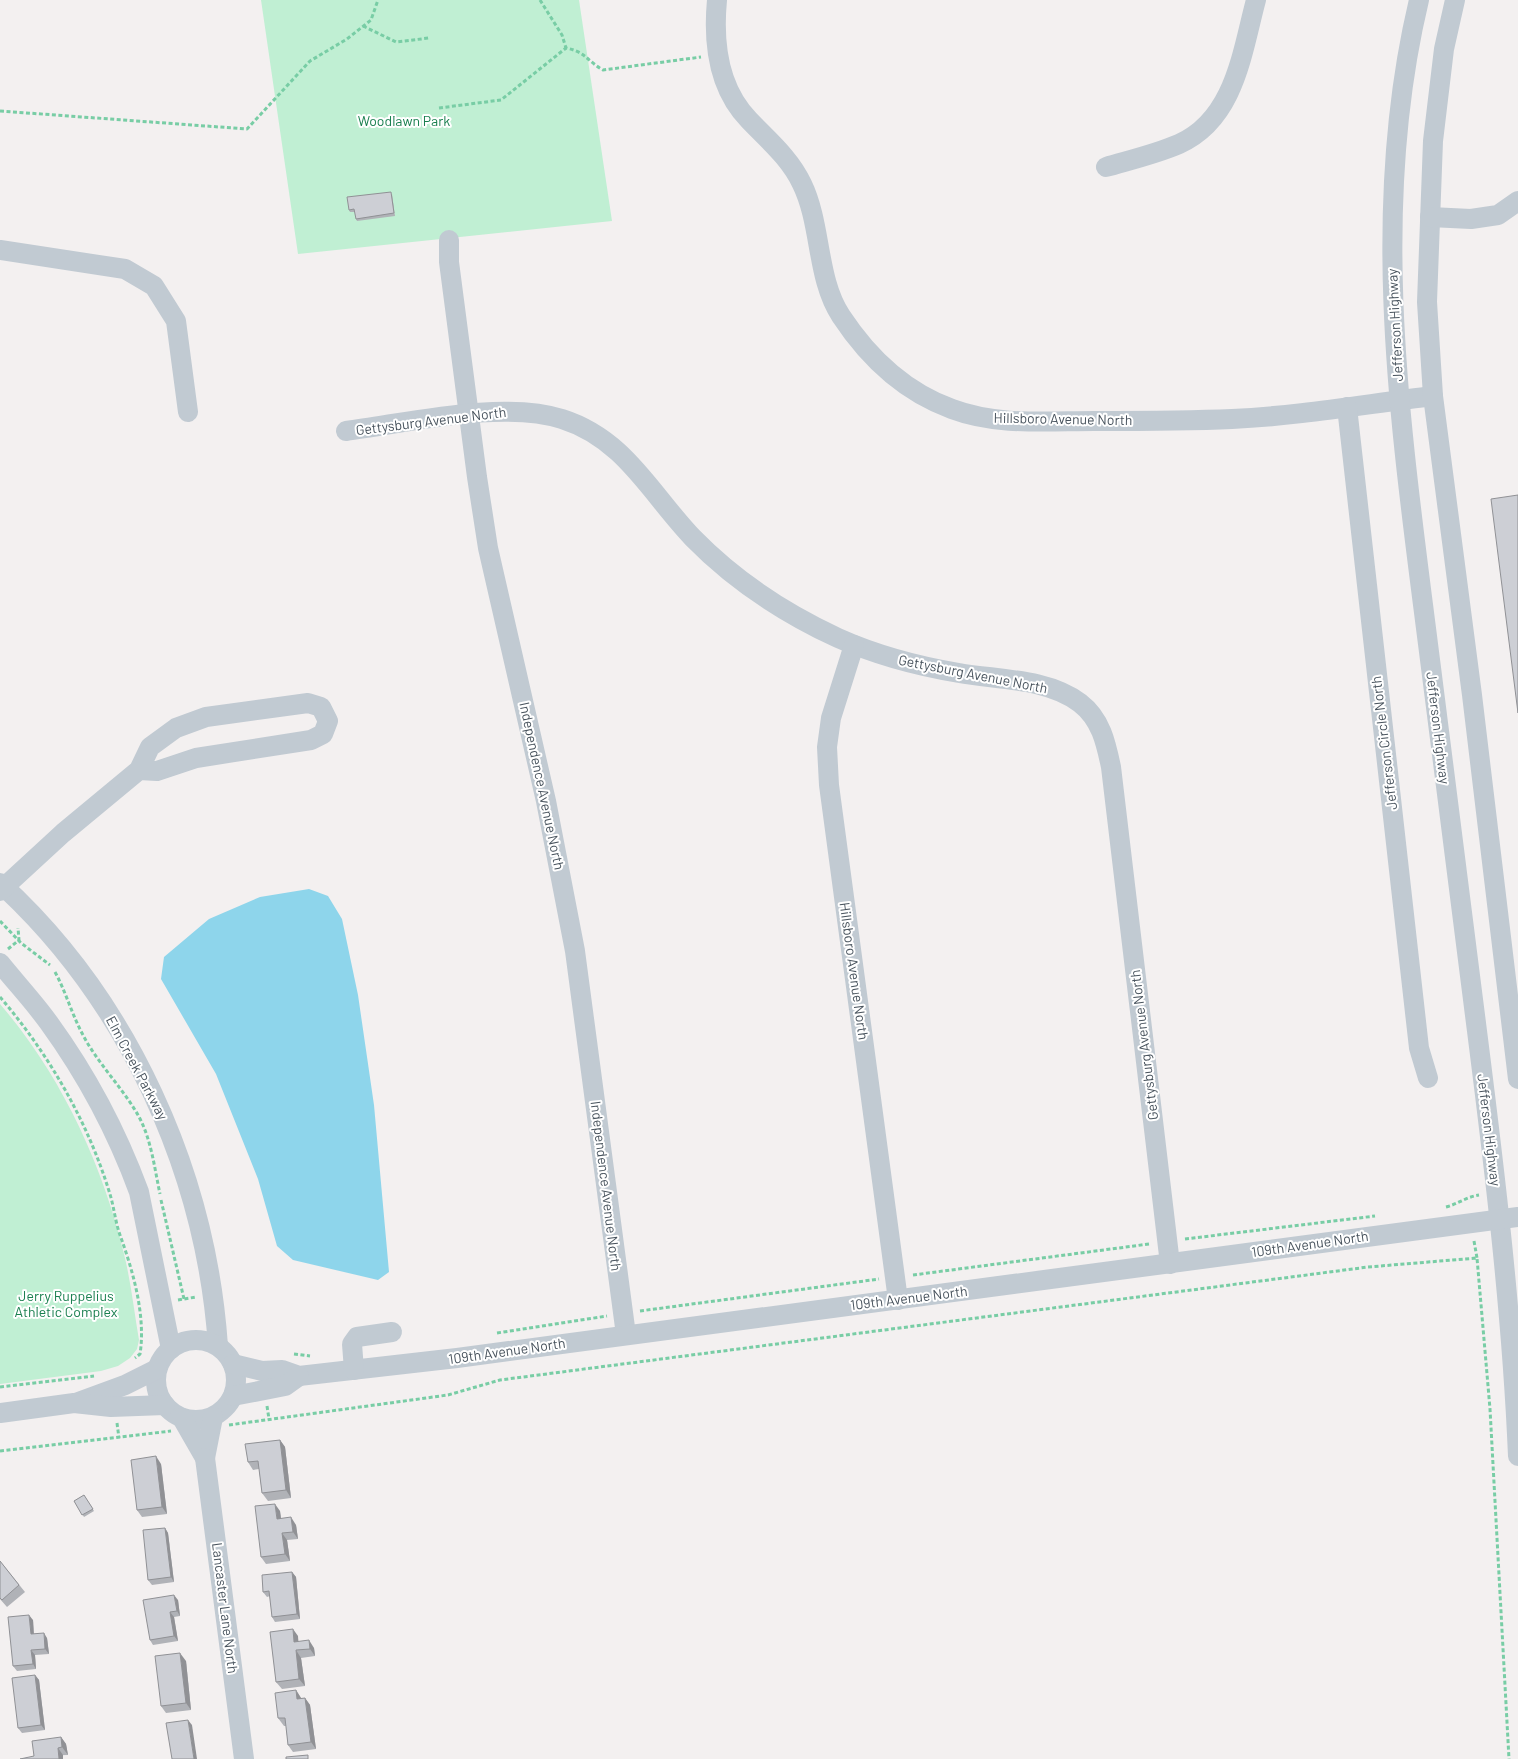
<svg xmlns="http://www.w3.org/2000/svg" width="1518" height="1759" font-family="Barlow,sans-serif">
<style>
.green{fill:#c0efd3}
.water{fill:#8ed5eb}
.lines{fill:none;stroke-linecap:round;stroke-linejoin:round}
.path{stroke:#78cda5;stroke-width:3;stroke-dasharray:4 2.5;stroke-linecap:butt}
.minor{stroke:#c1cad2;stroke-width:20}
.wall{fill:#b0b2b7}
.shaded-wall{fill:#909195}
.building{fill:#cdcfd5;stroke:#909195}
.labels{text-anchor:middle;stroke-width:4;stroke-linejoin:round;paint-order:stroke}
.park-label{font-size:14px;fill:#197f4f;stroke:#fff}
.street-label{font-size:14px;fill:#48535d;stroke:#fff}
</style>
<rect width="100%" height="100%" fill="#f3f0f0"/>
<g class="green">
<polygon points="261,0 579,0 612,221 298,254"/>
<path d="M 0,1004 C 61,1075 102,1163 124,1254 C 131,1282 134,1311 139,1340 L 137,1349 L 130,1358 L 118,1366 L 101,1371 L 0,1384 Z"/>
</g>
<polygon class="water" points="309,889 328,896 342,919 358,995 374,1105 389,1272 378,1280 293,1260 277,1246 258,1179 216,1074 161,979 164,957 209,919 260,897"/>
<g class="lines">
<g class="path">
<polyline points="540,0 562,35 566,48"/>
<polyline points="363,26 396,42 429,38"/>
<path d="M 439,108 L 501,100 L 566,48 C 586,52 587,61 603,70 L 701,57"/>
<polyline points="0,111 247,129 310,61 347,39 371,20 378,0"/>
<polyline points="0,921 21,943 50,965"/>
<polyline points="8,949 19,940 18,928"/>
<path d="M 55,972 C 66,992 72,1015 83,1035 C 97,1062 119,1084 135,1110 C 151,1135 154,1166 160,1194"/>
<path d="M 0,997 C 48,1053 87,1120 109,1191 C 114,1206 115,1221 120,1235 C 133,1271 146,1316 140,1354 L 135,1358"/>
<polyline points="161,1200 184,1299"/>
<path d="M 1446,1207 C 1458,1204 1466,1197 1479,1195"/>
<polyline points="1185,1239 1375,1216"/>
<polyline points="1474,1241 1477,1258"/>
<polyline points="913,1275 1149,1244"/>
<polyline points="178,1300 196,1297"/>
<polyline points="640,1311 879,1279"/>
<polyline points="497,1333 607,1316"/>
<polyline points="294,1354 310,1356"/>
<polyline points="0,1387 94,1376"/>
<polyline points="267,1406 269,1419"/>
<polyline points="117,1423 119,1438"/>
<polyline points="229,1425 448,1395 500,1380 1368,1267 1477,1258 1490,1409 1509,1759"/>
<polyline points="0,1451 171,1431"/>
</g>
<g class="minor">
<path d="M 717,0 C 713,42 718,88 749,120 C 768,140 790,158 802,184 C 822,225 816,278 841,316 C 868,357 905,392 952,409 C 997,426 1047,421 1094,421 C 1140,421 1186,421 1232,419 C 1299,416 1366,404 1433,396"/>
<path d="M 1419,0 C 1368,213 1401,430 1428,644 C 1444,773 1460,902 1477,1031 C 1495,1173 1512,1314 1518,1456"/>
<polyline points="1455,0 1444,49 1433,141 1427,302 1433,396 1472,695 1518,1079"/>
<path d="M 1106,167 C 1130,160 1156,154 1179,144 C 1235,119 1242,52 1256,0"/>
<polyline points="1430,217 1471,219 1498,215 1518,201"/>
<polyline points="449,240 449,262 477,477 488,548 546,801 575,951 626,1335"/>
<polyline points="0,250 125,269 154,286 176,321 188,412"/>
<polyline points="1347,407 1419,1048 1428,1078"/>
<path d="M 346,431 C 408,423 503,400 562,419 C 625,439 650,493 693,538 C 734,580 784,613 838,638 C 876,655 917,666 959,673 C 998,680 1047,678 1080,703 C 1101,719 1106,743 1111,767 L 1170,1264"/>
<polyline points="854,645 831,718 827,747 829,785 898,1300"/>
<path d="M 0,883 C 129,1001 206,1173 218,1346"/>
<polyline points="0,891 63,833 139,770 150,747 176,728 206,717 308,703 321,707 328,721 323,734 311,740 196,758 157,771 139,770"/>
<path d="M 0,963 C 16,983 34,1002 49,1023 C 86,1074 117,1132 139,1192 L 171,1349"/>
<circle cx="196" cy="1380" r="40"/>
<polyline points="233,1364 262,1371 282,1370 299,1376 457,1358 1518,1217"/>
<polyline points="354,1370 352,1344 357,1337 392,1332"/>
<polyline points="233,1396 285,1386 299,1376"/>
<polyline points="76,1403 125,1385 157,1369"/>
<polyline points="0,1413 74,1403 111,1407 165,1405"/>
<polyline points="182,1418 205,1458 213,1417"/>
<polyline points="205,1458 244,1759"/>
</g>
</g>
<g class="wall">
<polygon points="392,194 395,216 357,221 356,219 355,212 350,212 349,210"/>
<polygon points="280,1440 285,1447 291,1498 268,1501 262,1493 259,1469 253,1470 248,1462"/>
<polygon points="161,1464 167,1514 142,1517 137,1510"/>
<polygon points="84,1495 94,1511 84,1517 74,1501"/>
<polygon points="280,1511 281,1519 296,1525 298,1539 287,1540 290,1561 266,1564 261,1557"/>
<polygon points="165,1528 168,1533 174,1582 152,1585 148,1580"/>
<polygon points="0,1561 25,1592 7,1607 0,1599"/>
<polygon points="292,1572 296,1577 300,1619 275,1622 272,1617 270,1596 267,1597 263,1592"/>
<polygon points="178,1600 180,1616 174,1617 178,1641 153,1645 150,1640"/>
<polygon points="33,1620 34,1634 47,1638 49,1654 35,1655 36,1669 17,1671 13,1666"/>
<polygon points="298,1636 298,1642 314,1648 315,1656 301,1658 305,1686 282,1689 276,1682"/>
<polygon points="186,1661 191,1710 166,1713 161,1706"/>
<polygon points="35,1675 39,1680 45,1730 22,1733 18,1728"/>
<polygon points="296,1690 301,1698 305,1698 310,1705 316,1749 293,1752 288,1745 286,1726 284,1726 278,1718"/>
<polygon points="61,1737 66,1744 68,1755 34,1756"/>
</g>
<g class="shaded-wall">
<polygon points="280,1440 285,1447 291,1498 286,1490"/>
<polygon points="156,1456 161,1464 167,1514 162,1507"/>
<polygon points="275,1504 280,1511 282,1526 277,1519"/>
<polygon points="291,1517 296,1525 298,1539 293,1532"/>
<polygon points="165,1528 168,1533 174,1582 171,1577"/>
<polygon points="282,1533 287,1540 290,1561 285,1554"/>
<polygon points="292,1572 296,1577 300,1619 297,1614"/>
<polygon points="174,1595 178,1600 180,1616 177,1611"/>
<polygon points="170,1612 174,1617 178,1641 174,1636"/>
<polygon points="29,1615 33,1620 34,1639 31,1634"/>
<polygon points="293,1629 298,1636 299,1650 294,1642"/>
<polygon points="44,1633 47,1638 49,1654 45,1649"/>
<polygon points="309,1640 314,1648 315,1656 310,1649"/>
<polygon points="31,1650 35,1655 36,1669 33,1664"/>
<polygon points="296,1650 301,1658 305,1686 299,1679"/>
<polygon points="180,1653 186,1661 191,1710 186,1703"/>
<polygon points="35,1675 39,1680 45,1730 41,1725"/>
<polygon points="296,1690 301,1698 302,1706 297,1699"/>
<polygon points="305,1698 310,1705 316,1749 311,1742"/>
<polygon points="188,1720 192,1725 197,1759 194,1759"/>
<polygon points="61,1737 66,1744 68,1755 62,1747"/>
<polygon points="58,1748 63,1755 63,1759 59,1759"/>
</g>
<g class="building">
<polygon points="391,192 394,213 356,219 354,209 349,210 347,197"/>
<polygon points="1518,495 1518,713 1491,499"/>
<polygon points="280,1440 286,1490 262,1493 258,1461 248,1462 245,1444"/>
<polygon points="156,1456 162,1507 137,1510 131,1460"/>
<polygon points="84,1495 93,1509 82,1515 74,1501"/>
<polygon points="275,1504 277,1519 291,1517 293,1532 282,1533 285,1554 261,1557 255,1506"/>
<polygon points="165,1528 171,1577 148,1580 143,1530"/>
<polygon points="0,1561 19,1585 2,1600 0,1598"/>
<polygon points="292,1572 297,1614 272,1617 269,1591 263,1592 262,1575"/>
<polygon points="174,1595 177,1611 170,1612 174,1636 150,1640 143,1600"/>
<polygon points="29,1615 31,1634 44,1633 45,1649 31,1650 33,1664 13,1666 8,1617"/>
<polygon points="293,1629 294,1642 309,1640 310,1649 296,1650 299,1679 276,1682 270,1632"/>
<polygon points="180,1653 186,1703 161,1706 155,1656"/>
<polygon points="35,1675 41,1725 18,1728 12,1678"/>
<polygon points="296,1690 297,1699 305,1698 311,1742 288,1745 285,1718 278,1718 275,1693"/>
<polygon points="188,1720 194,1759 172,1759 166,1723"/>
<polygon points="61,1737 62,1747 58,1748 59,1759 20,1759 34,1756 32,1741"/>
<polygon points="308,1755 308,1759 286,1759 286,1757"/>
</g>
<g class="labels">
<g class="park-label">
<text x="404" y="126">Woodlawn Park</text>
<text x="66" y="1301">Jerry Ruppelius<tspan x="66" dy="16">Athletic Complex</tspan></text>
</g>
<g class="street-label">
<text transform="translate(1395 325) rotate(-93)" y="5">Jefferson Highway</text>
<text transform="translate(1063 419) rotate(1)" y="5">Hillsboro Avenue North</text>
<text transform="translate(431 421) rotate(-7)" y="5">Gettysburg Avenue North</text>
<text transform="translate(973 674) rotate(11)" y="5">Gettysburg Avenue North</text>
<text transform="translate(1438 728) rotate(83)" y="5">Jefferson Highway</text>
<text transform="translate(1384 743) rotate(-97)" y="5">Jefferson Circle North</text>
<text transform="translate(542 786) rotate(78)" y="5">Independence Avenue North</text>
<text transform="translate(854 971) rotate(82)" y="5">Hillsboro Avenue North</text>
<text transform="translate(1144 1045) rotate(-97)" y="5">Gettysburg Avenue North</text>
<text transform="translate(137 1068) rotate(62)" y="5">Elm Creek Parkway</text>
<text transform="translate(1489 1130) rotate(83)" y="5">Jefferson Highway</text>
<text transform="translate(606 1186) rotate(83)" y="5">Independence Avenue North</text>
<text transform="translate(1310 1244) rotate(-8)" y="5">109th Avenue North</text>
<text transform="translate(909 1298) rotate(-7)" y="5">109th Avenue North</text>
<text transform="translate(507 1351) rotate(-8)" y="5">109th Avenue North</text>
<text transform="translate(225 1608) rotate(83)" y="5">Lancaster Lane North</text>
</g>
</g>
</svg>
